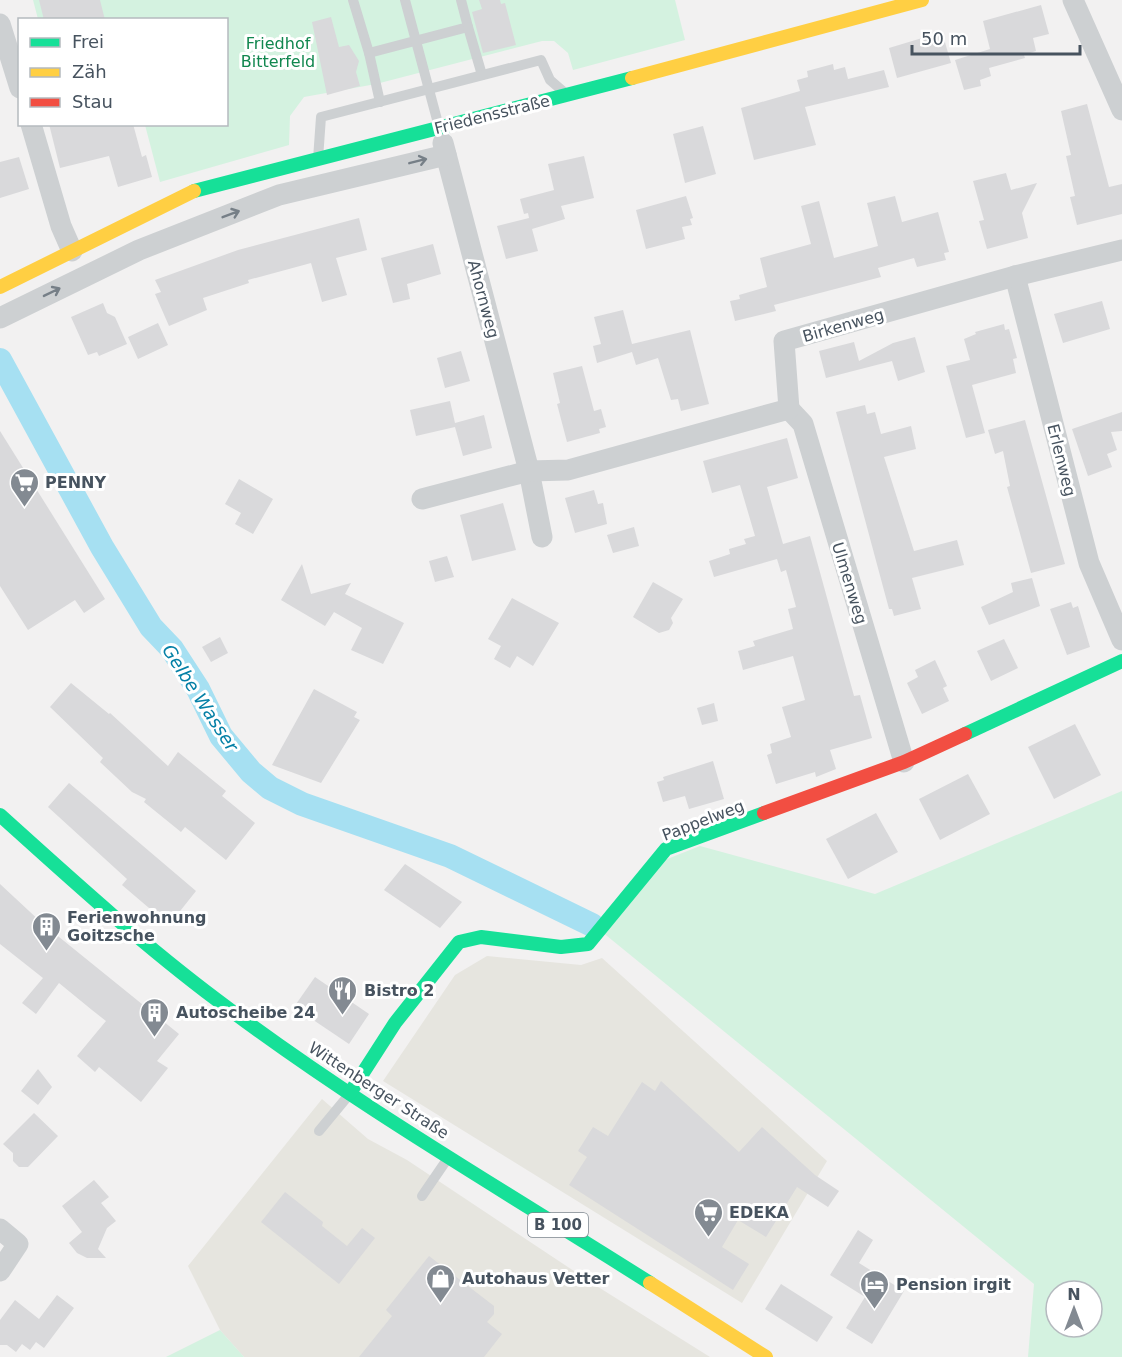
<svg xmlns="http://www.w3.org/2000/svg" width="1122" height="1357" font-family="'DejaVu Sans',sans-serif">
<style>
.commercial{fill:#e6e5df}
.green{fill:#d4f2e0;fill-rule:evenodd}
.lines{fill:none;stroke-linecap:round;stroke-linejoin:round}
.canal{stroke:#a6e0f2;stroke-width:24}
.building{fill:#d9d9db}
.lane{stroke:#cdd0d2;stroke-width:10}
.street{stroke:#cdd0d2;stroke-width:21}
.fast{stroke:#16e098;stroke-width:14}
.slow{stroke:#ffcf43;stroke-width:14}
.jam{stroke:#f24e42;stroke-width:14}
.oneway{stroke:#767f87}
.labels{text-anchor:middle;stroke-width:6;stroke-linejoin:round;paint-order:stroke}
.shield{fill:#fff;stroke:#7e878f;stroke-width:1.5}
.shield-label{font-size:15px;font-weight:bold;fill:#47535f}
.park-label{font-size:16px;fill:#11874f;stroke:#fff}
.street-label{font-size:16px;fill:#47535f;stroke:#fff}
.poi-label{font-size:16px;font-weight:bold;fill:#47535f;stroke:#fff;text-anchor:start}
.water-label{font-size:18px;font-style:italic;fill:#0480a6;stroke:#fff}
</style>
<rect width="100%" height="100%" fill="#f2f1f1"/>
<g class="commercial">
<polygon points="487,956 581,965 602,958 827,1161 742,1303 383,1081 455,975"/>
<polygon points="322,1099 368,1139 407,1160 595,1285 710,1357 244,1357 220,1330 188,1266"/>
</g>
<g class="green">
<polygon points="33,0 675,0 685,40 573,70 568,53 554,41 542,41 376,84 304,97 290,116 289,145 160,182 145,125 226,124 226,20 38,19"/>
<path d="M 1122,791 L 1122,1357 L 1028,1357 L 1034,1284 L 596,927 L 642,869 L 700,846 L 875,894 ZM 1056,1291 L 1092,1291 L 1092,1327 L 1056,1327 Z"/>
<polygon points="220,1330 244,1357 166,1357"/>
</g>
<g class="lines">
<polyline class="canal" points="0,360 102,547 151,627 172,649 198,689 221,736 251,772 270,788 302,804 450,856 592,925"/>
</g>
<g class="building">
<polygon points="39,0 100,0 105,20 44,20"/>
<polygon points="479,0 500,0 501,4 505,3 516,45 483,53 472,12 482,9"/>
<polygon points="1041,5 1049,34 1033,38 1036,51 1024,55 1025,58 989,68 991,76 980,80 981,86 964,90 955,60 990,49 983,21"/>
<polygon points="331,17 339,47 349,45 359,61 356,72 360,86 327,95 312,22"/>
<polygon points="942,32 951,63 897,78 889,48"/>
<polygon points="833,64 834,70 845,67 848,79 884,70 889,87 805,107 816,145 754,160 741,108 800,91 797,80 808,77 807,71"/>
<polygon points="1087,104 1109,187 1122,184 1122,214 1077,225 1070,197 1075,196 1066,156 1071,155 1061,111"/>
<polygon points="49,124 133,124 142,157 146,155 152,177 118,187 109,156 60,168"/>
<polygon points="703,126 716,174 685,183 673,134"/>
<polygon points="584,156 594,198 561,206 565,219 532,229 538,251 506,259 497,226 529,218 528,213 524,214 520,199 554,190 548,164"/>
<polygon points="19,157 29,189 0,198 0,162"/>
<polygon points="1006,173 1011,190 1037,183 1022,213 1028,238 987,249 979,221 984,220 973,181"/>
<polygon points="686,196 693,218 690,219 692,225 682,227 685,239 646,249 636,210"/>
<polygon points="895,196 902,222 938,212 949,252 944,253 946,260 917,267 914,258 878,268 881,277 774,305 776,311 735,321 730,301 740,299 739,295 767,287 760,258 811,244 801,206 819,201 834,258 878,246 867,203"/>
<polygon points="359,218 367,250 336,258 347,295 322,302 311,263 248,280 249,283 203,298 207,310 169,326 155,294 161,292 155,280 238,250"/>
<polygon points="433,244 441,274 407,284 410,299 393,303 381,258"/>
<polygon points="1102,301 1110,329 1063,343 1054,314"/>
<polygon points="103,303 107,313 115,317 127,344 99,356 97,352 88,355 71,317"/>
<polygon points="623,310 632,344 690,330 709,404 681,411 678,399 671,400 658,358 636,365 632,352 597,363 593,346 601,344 594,317"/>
<polygon points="158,323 168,345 138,359 128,337"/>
<polygon points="1004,324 1005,330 1009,329 1017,358 1013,359 1016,373 972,385 985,433 966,438 946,366 970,360 964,339 976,334 975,332"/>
<polygon points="915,337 925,372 898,381 892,361 826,378 819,351 854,342 859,361 893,343"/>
<polygon points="461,351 470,381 445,388 437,358"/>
<polygon points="582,366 594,411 601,409 606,427 599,429 600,433 567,442 557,404 560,403 553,373"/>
<polygon points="450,401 455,423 484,415 492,448 463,456 455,427 416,436 410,410"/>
<polygon points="865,405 867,414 875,412 881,434 911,426 916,449 884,457 914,551 957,540 964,565 912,578 921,609 894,616 892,609 889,609 836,412"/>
<polygon points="1122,412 1122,431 1111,432 1117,450 1107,454 1112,467 1088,476 1072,429"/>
<polygon points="1025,420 1065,564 1031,573 1007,487 1010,486 1003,451 995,454 988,430"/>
<polygon points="0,431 105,599 84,613 75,600 28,630 0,586"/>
<polygon points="787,438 798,478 767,487 783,544 810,536 854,696 860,695 872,738 830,750 836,769 816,777 815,772 776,784 767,755 772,753 770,744 791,737 782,707 805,700 793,656 743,670 738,651 755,646 753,641 793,629 788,609 796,607 786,570 781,572 777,559 714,577 709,561 730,554 729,549 746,544 744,539 755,536 740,485 712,493 703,461"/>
<polygon points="239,479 273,499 253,534 235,524 241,513 225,504"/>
<polygon points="594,490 598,504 603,503 607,524 575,533 565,498"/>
<polygon points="503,503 516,550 472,561 460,515"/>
<polygon points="634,527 639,546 613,553 607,535"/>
<polygon points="447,556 454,577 435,582 429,561"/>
<polygon points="302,564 311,594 351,583 345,594 404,623 383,664 351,650 362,628 334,612 325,626 281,600"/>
<polygon points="1032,578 1040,606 989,625 981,607 1013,592 1011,583"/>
<polygon points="653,582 683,599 671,618 673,623 669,630 659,633 633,617"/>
<polygon points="512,598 559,623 533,666 517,656 510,668 494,659 501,646 488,639"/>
<polygon points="1071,602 1073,608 1078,606 1090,647 1067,655 1050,609"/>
<polygon points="220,637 228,653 211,662 202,647"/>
<polygon points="1004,639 1018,668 991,681 977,651"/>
<polygon points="935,660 947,686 943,688 949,701 922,714 907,683 918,677 915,670"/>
<polygon points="71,683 109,714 110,713 168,766 178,752 226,791 222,796 255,823 226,860 185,827 181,832 144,802 146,799 132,792 100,762 103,758 50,707"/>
<polygon points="314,689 357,712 354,717 360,720 321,783 272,765"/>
<polygon points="714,703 718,721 702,725 697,708"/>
<polygon points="1075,724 1101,775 1054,799 1028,747"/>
<polygon points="713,761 724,799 689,809 685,796 663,802 657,782 664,780 663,777"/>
<polygon points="968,774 990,814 940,840 919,799"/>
<polygon points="69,783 196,891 169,925 122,885 127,879 48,807"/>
<polygon points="876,813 898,852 848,879 826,839"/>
<polygon points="405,864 462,902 440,928 384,890"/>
<polygon points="0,884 43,924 179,1034 157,1061 168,1068 141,1102 99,1067 95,1072 77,1056 106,1021 92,1010 59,983 36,1014 22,1003 43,978 0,944"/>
<polygon points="315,977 369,1014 349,1044 294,1007"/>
<polygon points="38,1069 52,1087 38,1105 21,1091"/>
<polygon points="661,1081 739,1152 762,1127 815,1175 839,1191 828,1207 797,1187 766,1237 738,1220 722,1247 749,1264 733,1290 569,1185 587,1157 578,1151 593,1127 608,1136 642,1082 655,1091"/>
<polygon points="34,1113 58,1136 28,1167 19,1167 13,1161 13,1153 3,1144"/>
<polygon points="94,1180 109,1197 101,1203 116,1221 107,1228 98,1249 106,1258 87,1258 77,1253 69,1243 82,1232 62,1206"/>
<polygon points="285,1192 323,1222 322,1226 347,1246 362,1228 375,1238 339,1284 261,1222"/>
<polygon points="858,1230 873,1240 859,1263 904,1291 872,1344 846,1328 865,1297 830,1275"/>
<polygon points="429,1256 494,1306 494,1314 487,1322 502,1334 484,1357 359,1357 392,1316 386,1310"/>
<polygon points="781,1284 833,1317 817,1342 765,1309"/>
<polygon points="57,1295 74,1308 44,1348 36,1342 30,1350 22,1344 16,1352 7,1345 0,1345 0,1320 15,1300 39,1319"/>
</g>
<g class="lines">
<g class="lane">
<polyline points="353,0 369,53 468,27 461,0"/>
<polyline points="405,0 439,127"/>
<polyline points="468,27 482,75"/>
<polyline points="369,53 380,102"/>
<polyline points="318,159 321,117 541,60 550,80 565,93"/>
<polyline points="319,1131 348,1096"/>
<polyline points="422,1196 448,1158"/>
</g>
<g class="street">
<polyline points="1073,0 1122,110"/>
<polyline points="0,24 20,88"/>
<polyline points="31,124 61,226 72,251"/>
<polyline points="443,143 529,471 542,537"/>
<polyline points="1015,276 1089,563 1122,640"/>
<polyline points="0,318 139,250 279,195 446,155"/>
<polyline points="789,409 803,424 904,762"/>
<polyline points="422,499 529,471 568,470 789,409 784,341 1015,276 1122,250"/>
<polyline points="0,1229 18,1244 0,1271"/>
</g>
<g class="fast">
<polyline points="194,191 632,78"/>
<polyline points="965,734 1122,661"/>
<path d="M 0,815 C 71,879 141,943 217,1000 C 354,1104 505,1191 650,1283"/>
<polyline points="350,1093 395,1023 459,942 481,937 561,947 588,944 666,849 764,813"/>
</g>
<g class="slow">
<polyline points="632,78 922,0"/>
<polyline points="0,287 194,191"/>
<polyline points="650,1283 766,1357"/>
</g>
<polyline class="jam" points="764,813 904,762 965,734"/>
</g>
<defs><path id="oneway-shaft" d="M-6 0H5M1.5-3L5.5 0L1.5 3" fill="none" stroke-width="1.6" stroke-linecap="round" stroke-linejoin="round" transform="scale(1.5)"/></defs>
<g class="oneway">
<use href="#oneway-shaft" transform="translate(418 161) rotate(-14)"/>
<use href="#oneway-shaft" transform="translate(231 214) rotate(-21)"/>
<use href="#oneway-shaft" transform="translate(52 292) rotate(-26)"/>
</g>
<defs>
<symbol id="supermarket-pin" viewBox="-11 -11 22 30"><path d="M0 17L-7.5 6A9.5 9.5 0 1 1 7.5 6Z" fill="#838a92" stroke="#fff"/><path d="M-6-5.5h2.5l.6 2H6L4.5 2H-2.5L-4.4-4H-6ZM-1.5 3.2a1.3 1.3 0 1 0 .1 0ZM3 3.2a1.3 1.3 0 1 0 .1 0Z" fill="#fff"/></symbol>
<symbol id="building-pin" viewBox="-11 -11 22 30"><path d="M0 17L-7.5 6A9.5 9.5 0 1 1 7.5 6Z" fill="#838a92" stroke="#fff"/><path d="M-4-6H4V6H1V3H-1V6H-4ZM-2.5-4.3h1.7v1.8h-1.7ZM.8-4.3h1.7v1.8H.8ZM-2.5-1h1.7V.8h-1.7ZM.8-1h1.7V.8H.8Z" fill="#fff"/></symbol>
<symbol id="restaurant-pin" viewBox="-11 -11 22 30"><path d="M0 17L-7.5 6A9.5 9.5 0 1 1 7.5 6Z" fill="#838a92" stroke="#fff"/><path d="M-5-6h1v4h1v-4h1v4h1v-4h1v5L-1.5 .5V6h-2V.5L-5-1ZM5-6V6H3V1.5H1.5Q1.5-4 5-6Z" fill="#fff"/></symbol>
<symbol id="shop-pin" viewBox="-11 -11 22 30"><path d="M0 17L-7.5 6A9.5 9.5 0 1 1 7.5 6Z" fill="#838a92" stroke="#fff"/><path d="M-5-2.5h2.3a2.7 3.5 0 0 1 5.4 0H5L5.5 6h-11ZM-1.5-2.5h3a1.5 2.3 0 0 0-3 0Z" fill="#fff"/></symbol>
<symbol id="hotel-pin" viewBox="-11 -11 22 30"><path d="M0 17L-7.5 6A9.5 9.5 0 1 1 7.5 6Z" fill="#838a92" stroke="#fff"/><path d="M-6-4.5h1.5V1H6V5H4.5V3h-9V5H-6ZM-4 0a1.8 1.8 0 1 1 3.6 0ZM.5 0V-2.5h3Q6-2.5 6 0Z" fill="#fff"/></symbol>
</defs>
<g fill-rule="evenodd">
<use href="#supermarket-pin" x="8" y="466" width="33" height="45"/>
<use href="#building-pin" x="30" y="910" width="33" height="45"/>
<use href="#restaurant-pin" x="326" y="974" width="33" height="45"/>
<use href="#building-pin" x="138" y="996" width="33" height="45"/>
<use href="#supermarket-pin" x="692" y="1196" width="33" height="45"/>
<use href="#shop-pin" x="424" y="1262" width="33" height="45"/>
<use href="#hotel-pin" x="858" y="1268" width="33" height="45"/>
</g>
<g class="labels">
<rect class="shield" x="528" y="1213" width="60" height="24" rx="4.5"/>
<g class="shield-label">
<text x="558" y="1230">B 100</text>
</g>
<g class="park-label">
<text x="278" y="49">Friedhof<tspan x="278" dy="18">Bitterfeld</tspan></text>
</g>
<g class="street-label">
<text transform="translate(492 114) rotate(-14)" y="6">Friedensstraße</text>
<text transform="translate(484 299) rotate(75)" y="6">Ahornweg</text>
<text transform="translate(843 325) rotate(-16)" y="6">Birkenweg</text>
<text transform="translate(1062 460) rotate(76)" y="6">Erlenweg</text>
<text transform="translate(850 583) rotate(73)" y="6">Ulmenweg</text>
<text transform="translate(703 820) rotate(-21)" y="6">Pappelweg</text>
<text transform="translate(379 1090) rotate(33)" y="6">Wittenberger Straße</text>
</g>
<g class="poi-label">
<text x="45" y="488">PENNY</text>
<text x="67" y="923">Ferienwohnung<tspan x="67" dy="18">Goitzsche</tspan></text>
<text x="364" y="996">Bistro 2</text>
<text x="176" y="1018">Autoscheibe 24</text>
<text x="729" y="1218">EDEKA</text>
<text x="462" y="1284">Autohaus Vetter</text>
<text x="896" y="1290">Pension irgit</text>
</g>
<g class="water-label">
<text transform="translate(200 698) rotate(57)" y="6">Gelbe Wasser</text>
</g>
</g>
<rect x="18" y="18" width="210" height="108" fill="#ffffff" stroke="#b5babf" stroke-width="1.5"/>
<rect x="30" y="38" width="30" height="9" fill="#16e098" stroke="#b5babf" stroke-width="1.5"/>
<text x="72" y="48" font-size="18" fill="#47535f">Frei</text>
<rect x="30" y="68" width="30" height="9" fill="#ffcf43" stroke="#b5babf" stroke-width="1.5"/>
<text x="72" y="78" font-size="18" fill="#47535f">Zäh</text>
<rect x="30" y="98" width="30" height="9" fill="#f24e42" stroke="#b5babf" stroke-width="1.5"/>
<text x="72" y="108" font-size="18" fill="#47535f">Stau</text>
<g transform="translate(1074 1309)"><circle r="28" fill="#ffffff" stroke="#b5babf" stroke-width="1.5"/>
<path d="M0-4.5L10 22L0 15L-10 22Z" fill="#838a92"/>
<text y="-9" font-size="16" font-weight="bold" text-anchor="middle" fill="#47535f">N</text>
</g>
<path d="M912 45v9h168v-9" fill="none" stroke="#47535f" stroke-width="3"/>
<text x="921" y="45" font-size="18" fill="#47535f" stroke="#ffffff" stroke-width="4.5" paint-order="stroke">50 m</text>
</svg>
